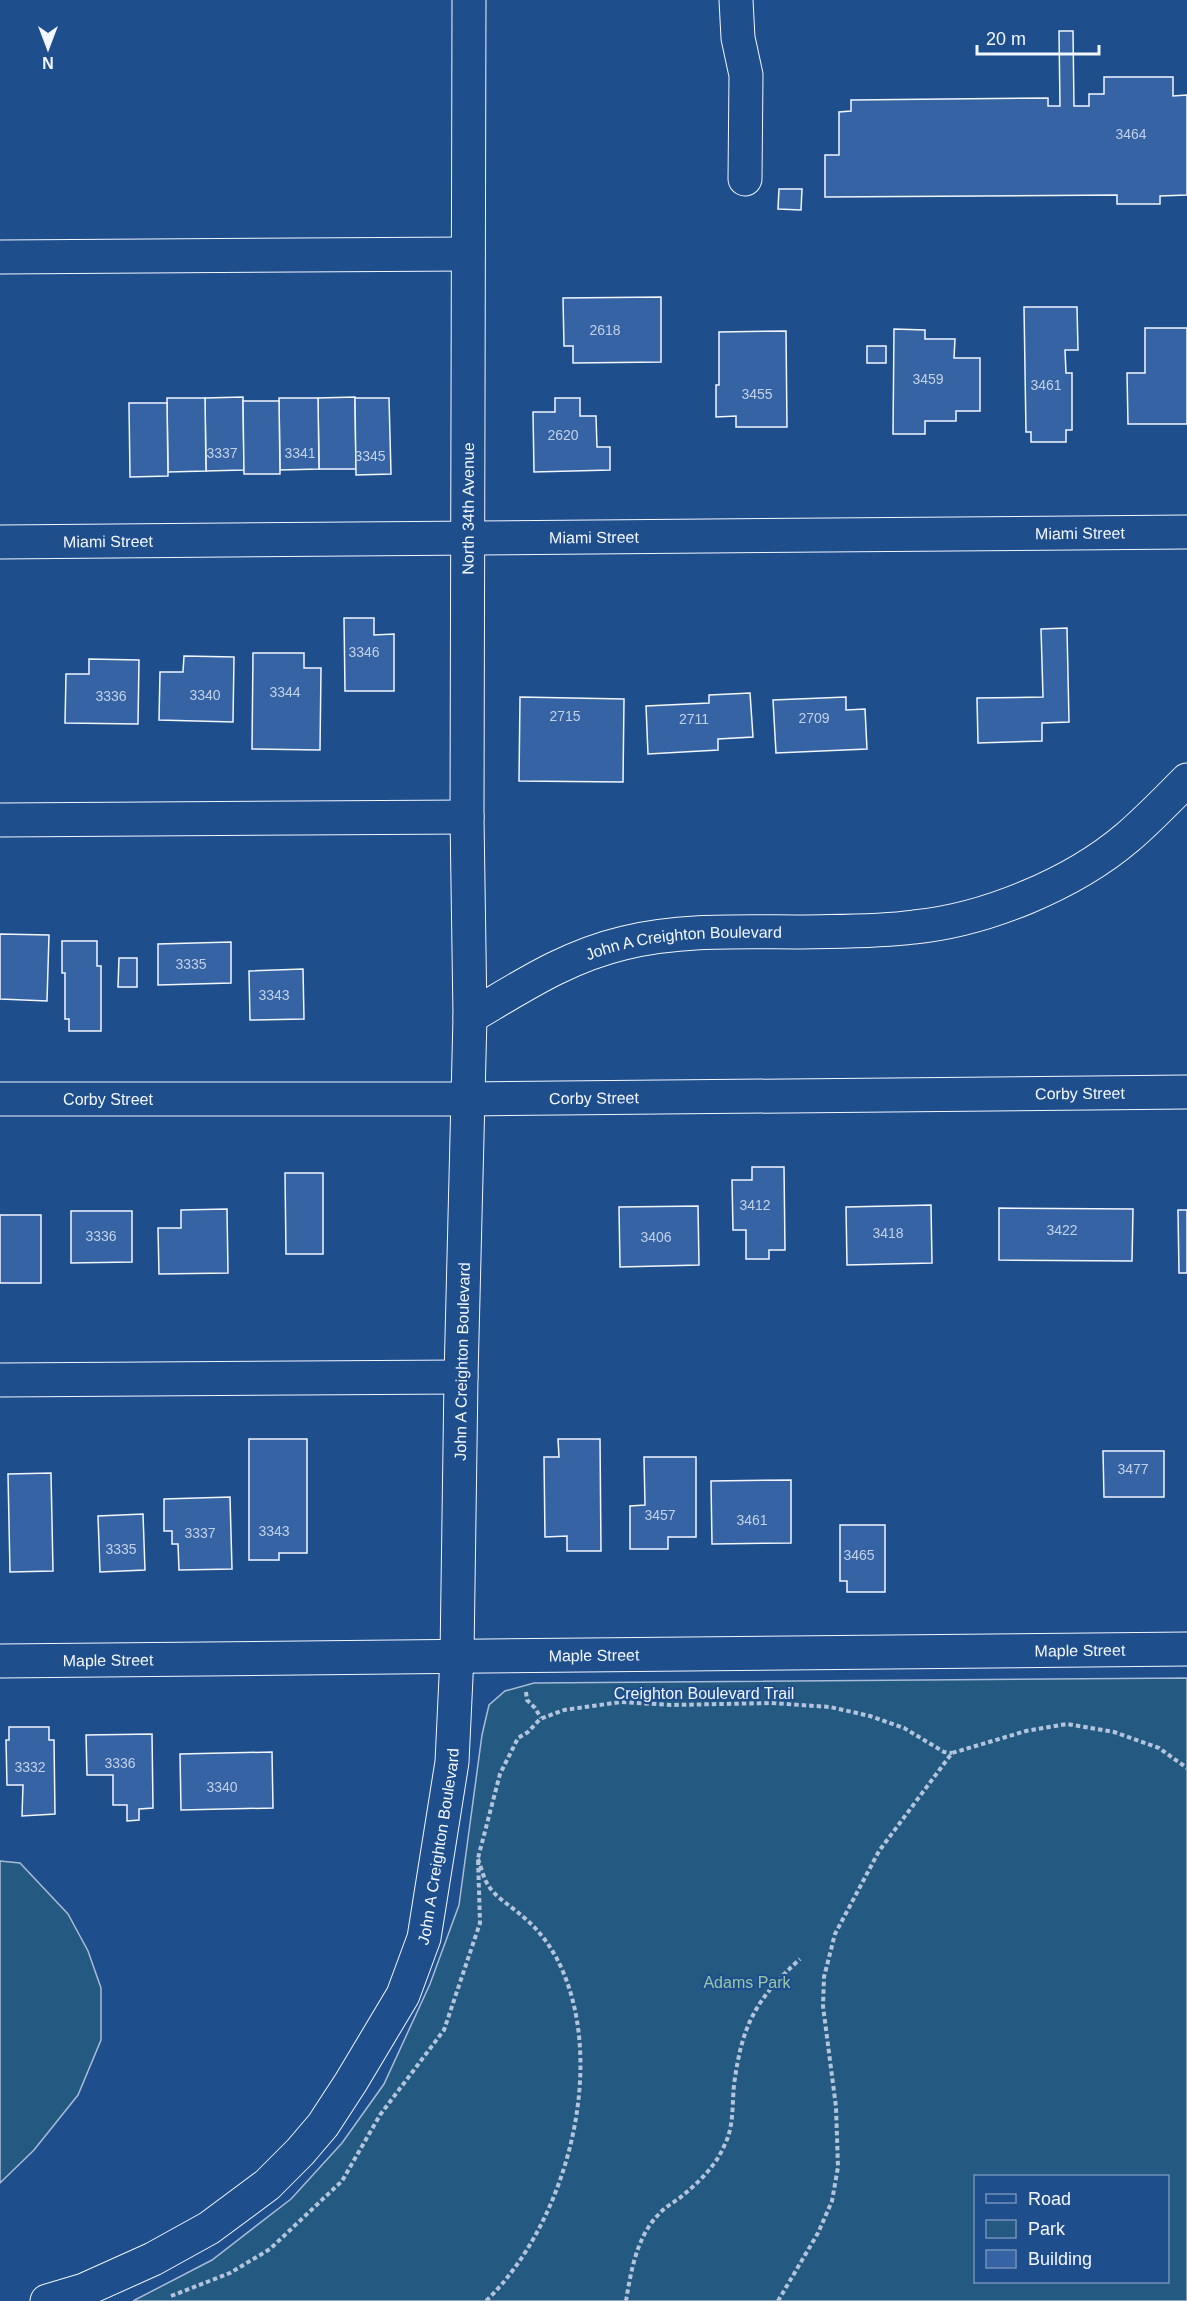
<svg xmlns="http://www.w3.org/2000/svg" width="1187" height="2301" font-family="Helvetica,sans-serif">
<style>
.green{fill:#245a82;stroke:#a8bbd7;stroke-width:1.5;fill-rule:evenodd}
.building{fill:#3563a3;stroke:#f2f6ff;stroke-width:1.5}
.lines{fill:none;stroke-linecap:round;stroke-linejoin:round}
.minor-casing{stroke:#f2f6ff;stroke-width:35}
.path{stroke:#b3c4dc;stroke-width:4;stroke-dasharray:4.5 3;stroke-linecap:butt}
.minor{stroke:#1f4e8c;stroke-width:33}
.labels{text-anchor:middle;stroke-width:4.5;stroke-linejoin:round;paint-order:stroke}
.number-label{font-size:14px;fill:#c3d1e8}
.street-label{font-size:16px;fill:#f2f6ff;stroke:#1f4e8c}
.park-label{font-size:16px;fill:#97c8a6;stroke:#1f4e8c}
</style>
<rect width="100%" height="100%" fill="#1f4e8c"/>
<g class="green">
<path d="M 1187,1678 L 1187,2301 L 133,2301 L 212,2260 L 291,2199 L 342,2143 L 384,2084 L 430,1984 L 459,1905 L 482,1735 L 489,1705 L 505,1691 L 534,1683 ZM 976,2176 L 1168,2176 L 1168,2282 L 976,2282 Z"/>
<polygon points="0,1861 20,1863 68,1914 88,1951 101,1988 101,2040 78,2095 34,2150 0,2183"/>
</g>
<g class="building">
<polygon points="1059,31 1073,31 1074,106 1089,106 1089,94 1104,94 1104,77 1173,77 1173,96 1187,95 1187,195 1160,196 1160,204 1117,204 1117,195 825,197 825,155 839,155 839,112 851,111 851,100 1048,98 1048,106 1060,106"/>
<polygon points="779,189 802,189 801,210 778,209"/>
<polygon points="661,297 661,362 573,363 573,346 564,346 563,298"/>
<polygon points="1024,307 1077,307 1078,350 1065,350 1066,373 1072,373 1072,430 1066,430 1066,442 1031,442 1031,432 1026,432"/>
<polygon points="1145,328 1187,328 1187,424 1128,424 1127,373 1145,373"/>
<polygon points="894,329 925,330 925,339 955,339 954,358 980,358 980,411 956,411 956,421 925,421 925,434 893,434"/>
<polygon points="786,331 787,427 736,427 736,416 716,417 716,385 719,385 719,332"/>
<rect x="867" y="346" width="19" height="17"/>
<polygon points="243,397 244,470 206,471 205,398"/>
<polygon points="355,397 356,469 319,469 318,398"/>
<polygon points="167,398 205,398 206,471 168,472"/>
<polygon points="279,398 318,398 319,469 280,470"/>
<polygon points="355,398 389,398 391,474 356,475"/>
<polygon points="555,398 580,398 580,416 596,416 597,447 610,447 610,470 534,472 533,412 555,412"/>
<polygon points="243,401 279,401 280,474 244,474"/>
<polygon points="129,403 167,403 168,476 130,477"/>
<polygon points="344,618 374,618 374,635 394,634 394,691 345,691"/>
<polygon points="1067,628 1069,722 1042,723 1042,741 978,743 977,698 1043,697 1041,629"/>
<polygon points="253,653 304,653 304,668 321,668 320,750 252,749"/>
<polygon points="184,656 234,657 233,722 159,720 160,672 183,672"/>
<polygon points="89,659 139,660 138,724 65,723 66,674 89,674"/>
<polygon points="750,693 753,737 718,739 718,750 648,754 646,706 709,703 709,695"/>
<polygon points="520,697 624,699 623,782 519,781"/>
<polygon points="846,697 846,710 865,709 867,749 776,753 773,700"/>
<polygon points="0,934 49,935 47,1001 0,999"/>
<polygon points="62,941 97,941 97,966 101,966 101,1031 69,1031 69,1019 65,1019 65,973 62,973"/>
<polygon points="231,942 231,983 158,985 158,944"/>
<polygon points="119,958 137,958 137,987 118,987"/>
<polygon points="303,969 304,1019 250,1020 249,971"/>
<polygon points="752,1167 784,1167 785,1250 769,1250 769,1259 746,1259 746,1230 733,1230 732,1180 752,1180"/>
<polygon points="285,1173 323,1173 323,1254 286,1254"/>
<polygon points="931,1205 932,1263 847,1265 846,1207"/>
<polygon points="698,1206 699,1265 620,1267 619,1207"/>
<polygon points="999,1208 1133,1209 1132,1261 999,1260"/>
<polygon points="227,1209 228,1273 159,1274 158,1228 181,1228 181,1210"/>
<polygon points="1178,1210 1187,1210 1187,1273 1179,1273"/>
<polygon points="71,1211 132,1211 132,1262 71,1263"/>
<rect x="0" y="1215" width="41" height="68"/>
<polygon points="249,1439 307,1439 307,1553 279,1553 279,1560 249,1560"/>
<polygon points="558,1439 600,1439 601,1551 567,1551 567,1536 545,1537 544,1457 559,1457"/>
<polygon points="1103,1451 1164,1451 1164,1497 1104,1497"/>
<polygon points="644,1457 696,1457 696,1537 668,1537 668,1549 630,1549 630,1506 645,1505"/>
<polygon points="51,1473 53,1571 10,1572 8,1474"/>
<polygon points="791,1480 791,1543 712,1544 711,1481"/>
<polygon points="230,1497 232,1569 179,1570 178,1544 172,1544 172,1531 164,1531 164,1499"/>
<polygon points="143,1514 145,1570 100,1572 98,1516"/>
<polygon points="840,1525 885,1525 885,1592 847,1592 847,1581 840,1581"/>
<polygon points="9,1727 49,1727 49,1740 54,1740 55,1814 22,1816 23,1785 7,1785 6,1740 9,1740"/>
<polygon points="152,1734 153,1808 139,1809 139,1820 127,1821 127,1805 113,1805 113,1775 87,1775 86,1735"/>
<polygon points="272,1752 273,1808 181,1810 180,1754"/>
</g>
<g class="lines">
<defs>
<g id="minor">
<polyline points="736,0 738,38 746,75 745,179"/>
<polyline points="0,257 468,254"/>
<path id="s1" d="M 0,542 L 1187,532"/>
<polyline points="0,820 467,817"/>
<path id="s2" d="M 470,1017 C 521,987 565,957 624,943 C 682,929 742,932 801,932 C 838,931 876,932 914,927 C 986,920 1073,884 1128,837 C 1149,819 1168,799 1187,780"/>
<path id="s3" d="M 0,1099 L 468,1099 L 1187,1092"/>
<polyline points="0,1380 461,1377"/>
<path id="s4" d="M 0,1661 L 1187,1649"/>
<path id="s5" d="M 47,2301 L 84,2290 L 153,2259 L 209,2228 L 267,2185 L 300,2152 L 323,2125 L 351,2082 L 403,1995 L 424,1938 L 452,1762 L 457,1656 L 461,1377 L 470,1017 L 467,817 L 469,0"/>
</g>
</defs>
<use href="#minor" class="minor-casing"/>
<g class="path">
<polyline points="526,1692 527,1700 535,1708 541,1718"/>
<path d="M 478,1859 C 481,1867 483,1877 488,1885 C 495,1897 511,1906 521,1915 C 536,1927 547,1941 556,1957 C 611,2060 567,2223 486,2301"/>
<polyline points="171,2296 230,2273 270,2249 342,2181 380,2115 444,2030 480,1923 478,1858 500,1774 518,1738 528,1732 540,1719 564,1710 621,1702 671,1705 771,1703 830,1707 870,1716 904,1728 944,1752 952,1753"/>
<path d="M 626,2301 C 631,2271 637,2235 660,2213 C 666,2206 675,2202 682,2196 C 700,2181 716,2166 725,2144 C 734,2126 732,2105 734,2085 C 742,2025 755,2000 800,1959"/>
<polyline points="778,2301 818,2233 832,2201 838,2167 836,2107 823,2006 824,1977 835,1934 879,1851 952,1753 1026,1731 1067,1724 1114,1732 1159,1748 1187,1768"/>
</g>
<use href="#minor" class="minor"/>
</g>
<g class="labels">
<g class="number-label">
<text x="1131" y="139">3464</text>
<text x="605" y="335">2618</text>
<text x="928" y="384">3459</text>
<text x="1046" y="390">3461</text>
<text x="757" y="399">3455</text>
<text x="563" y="440">2620</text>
<text x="222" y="458">3337</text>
<text x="300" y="458">3341</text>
<text x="370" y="461">3345</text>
<text x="364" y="657">3346</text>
<text x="285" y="697">3344</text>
<text x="205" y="700">3340</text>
<text x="111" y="701">3336</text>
<text x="565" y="721">2715</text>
<text x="814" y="723">2709</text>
<text x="694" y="724">2711</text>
<text x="191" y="969">3335</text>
<text x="274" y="1000">3343</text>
<text x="755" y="1210">3412</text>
<text x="1062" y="1235">3422</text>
<text x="888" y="1238">3418</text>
<text x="101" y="1241">3336</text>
<text x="656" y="1242">3406</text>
<text x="1133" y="1474">3477</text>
<text x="660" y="1520">3457</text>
<text x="752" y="1525">3461</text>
<text x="274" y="1536">3343</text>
<text x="200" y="1538">3337</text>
<text x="121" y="1554">3335</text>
<text x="859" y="1560">3465</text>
<text x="120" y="1768">3336</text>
<text x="30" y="1772">3332</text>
<text x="222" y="1792">3340</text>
</g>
<g class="street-label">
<text dy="6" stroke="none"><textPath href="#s5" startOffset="1978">North 34th Avenue</textPath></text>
<text dy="6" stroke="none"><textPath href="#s1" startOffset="1080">Miami Street</textPath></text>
<text dy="6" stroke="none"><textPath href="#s1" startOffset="594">Miami Street</textPath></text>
<text dy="6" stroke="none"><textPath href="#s1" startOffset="108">Miami Street</textPath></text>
<text dy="6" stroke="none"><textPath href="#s2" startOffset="231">John A Creighton Boulevard</textPath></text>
<text dy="6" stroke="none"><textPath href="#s3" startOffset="1080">Corby Street</textPath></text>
<text dy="6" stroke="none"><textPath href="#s3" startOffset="594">Corby Street</textPath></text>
<text dy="6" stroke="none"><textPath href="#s3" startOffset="108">Corby Street</textPath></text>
<text dy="6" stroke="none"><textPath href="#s5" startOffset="1125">John A Creighton Boulevard</textPath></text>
<text dy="6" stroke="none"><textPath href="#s4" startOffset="1080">Maple Street</textPath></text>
<text dy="6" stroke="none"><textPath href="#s4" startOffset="594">Maple Street</textPath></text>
<text dy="6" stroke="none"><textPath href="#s4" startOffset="108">Maple Street</textPath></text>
<text x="704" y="1699">Creighton Boulevard Trail</text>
<text dy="6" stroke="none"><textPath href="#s5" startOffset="639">John A Creighton Boulevard</textPath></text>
</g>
<g class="park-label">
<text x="747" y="1988">Adams Park</text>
</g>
</g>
<rect x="974" y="2175" width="195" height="108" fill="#1f4e8c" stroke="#7391ba" stroke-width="1.5"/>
<rect x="986" y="2194" width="30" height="9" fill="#1f4e8c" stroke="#7391ba" stroke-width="1.5"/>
<text x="1028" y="2205" font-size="18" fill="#f2f6ff">Road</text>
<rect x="986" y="2220" width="30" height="18" fill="#245a82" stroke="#7391ba" stroke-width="1.5"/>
<text x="1028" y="2235" font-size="18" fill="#f2f6ff">Park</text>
<rect x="986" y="2250" width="30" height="18" fill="#3563a3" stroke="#7391ba" stroke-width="1.5"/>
<text x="1028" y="2265" font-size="18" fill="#f2f6ff">Building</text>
<g transform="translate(48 48) rotate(180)" stroke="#1f4e8c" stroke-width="4.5" paint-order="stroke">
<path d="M0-4.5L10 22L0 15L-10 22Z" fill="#f2f6ff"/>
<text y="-9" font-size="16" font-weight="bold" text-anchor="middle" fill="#f2f6ff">N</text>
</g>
<path d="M977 45v9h122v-9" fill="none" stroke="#f2f6ff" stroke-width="3"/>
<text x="986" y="45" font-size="18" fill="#f2f6ff" stroke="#1f4e8c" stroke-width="4.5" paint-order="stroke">20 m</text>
</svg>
